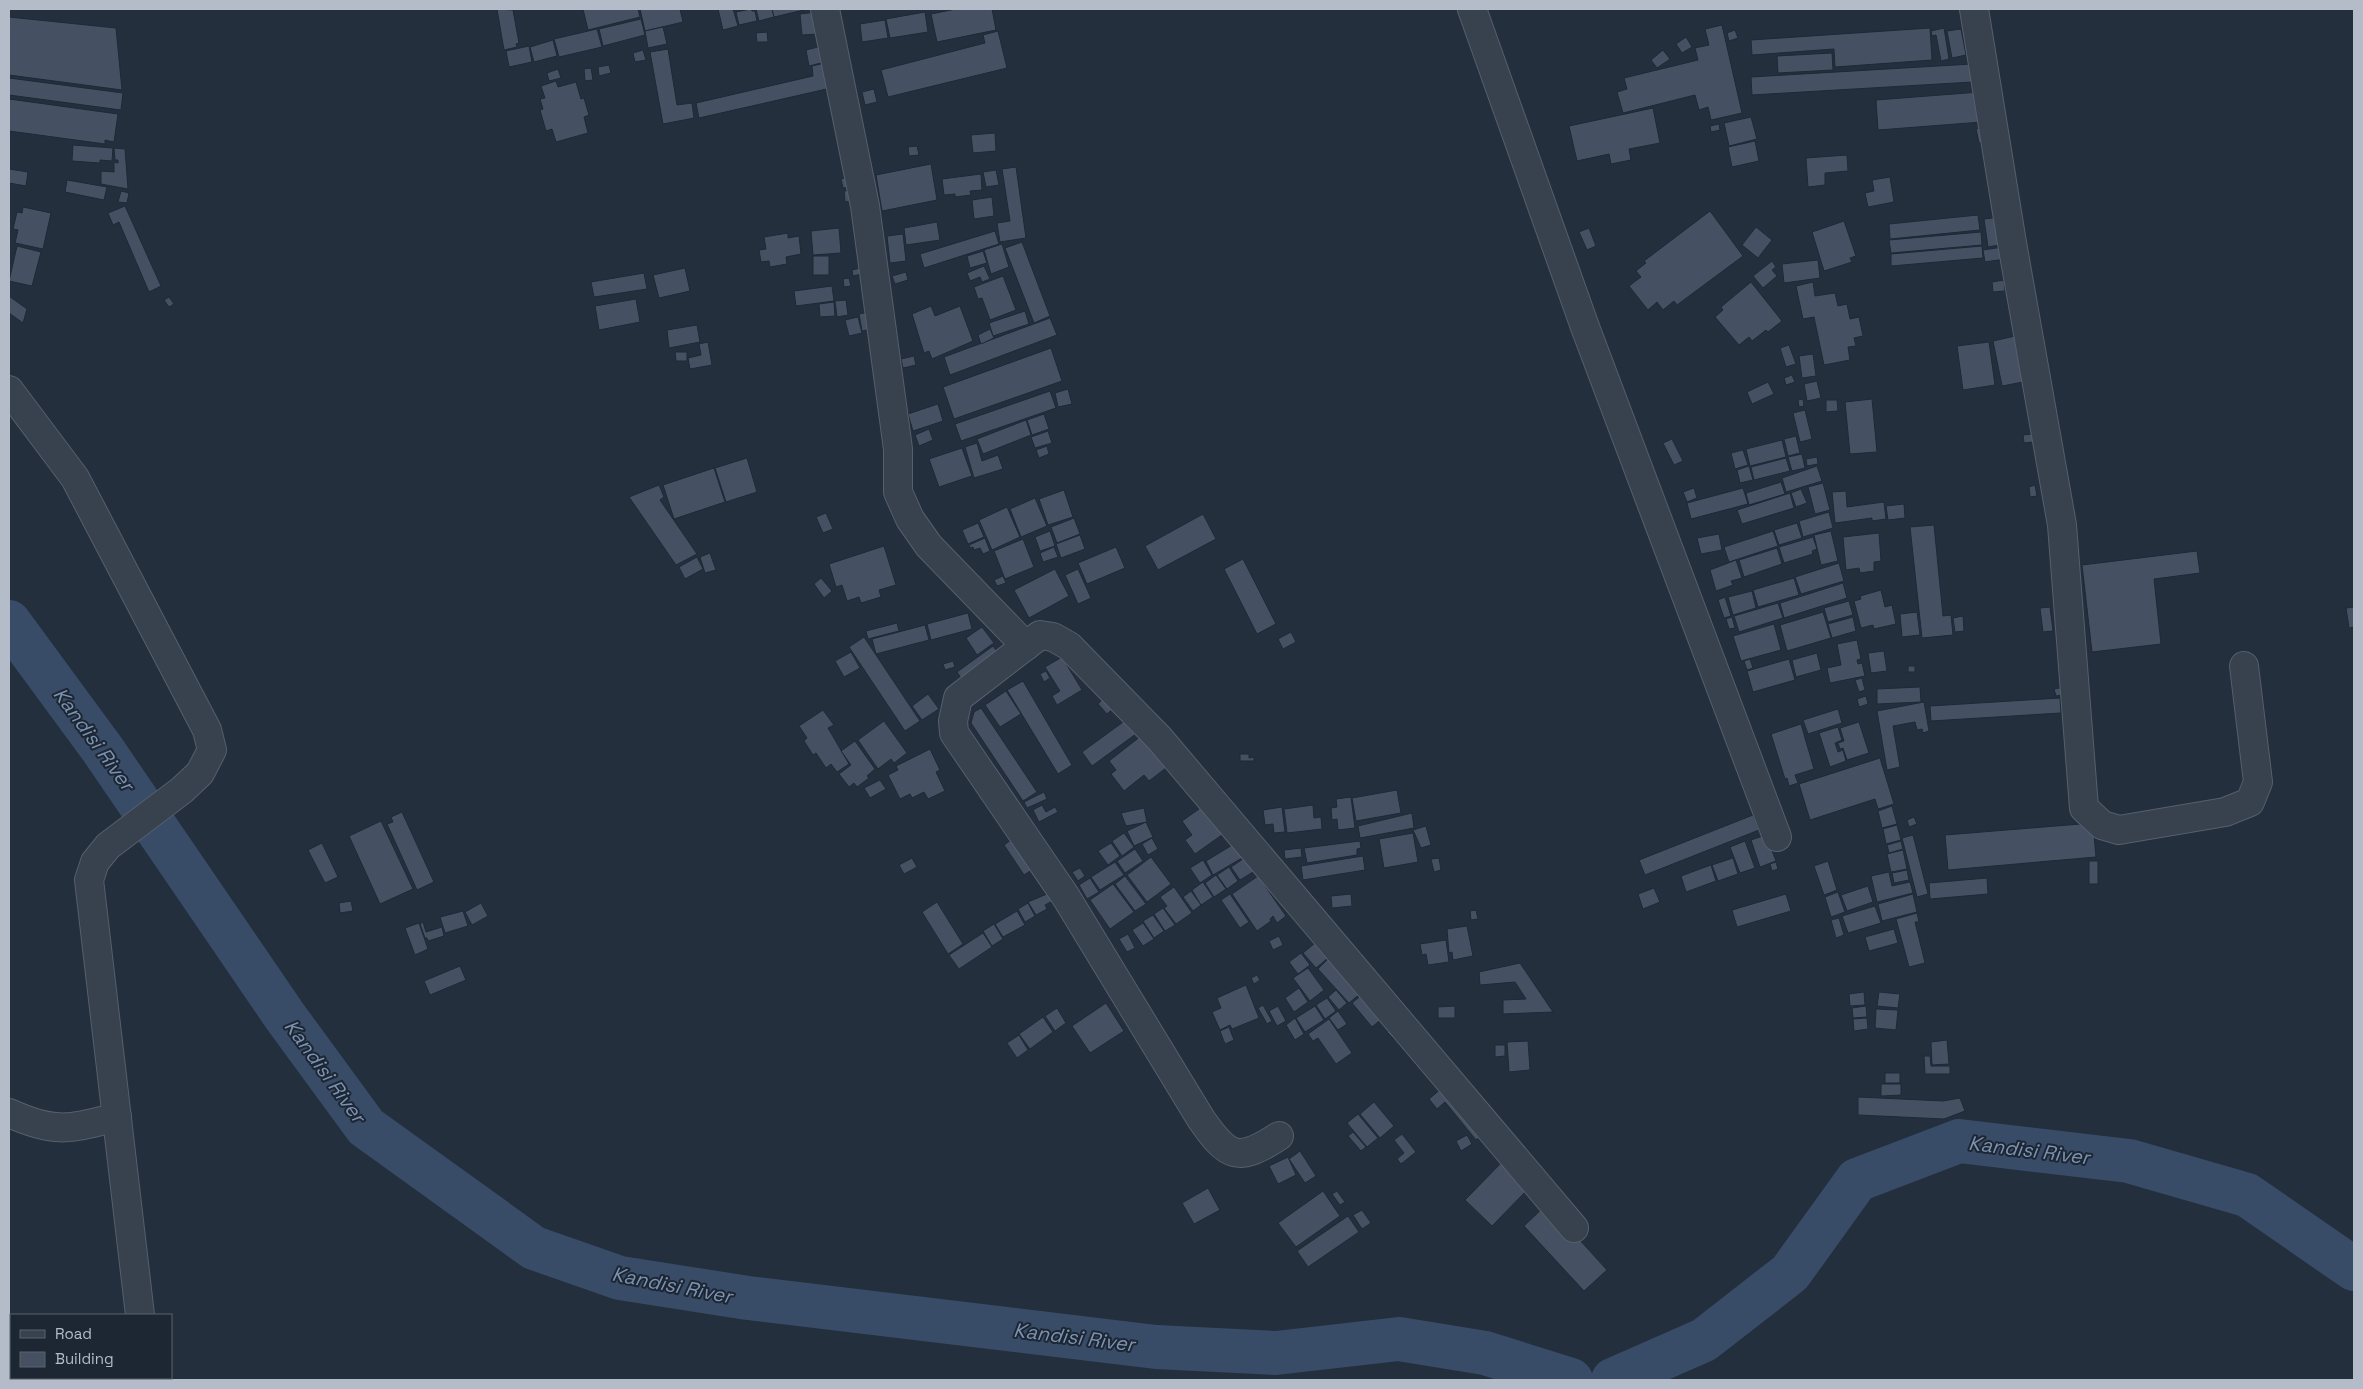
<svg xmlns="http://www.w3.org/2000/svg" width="2363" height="1389" font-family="'Space Grotesk',sans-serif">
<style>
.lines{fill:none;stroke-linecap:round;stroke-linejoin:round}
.river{stroke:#394c67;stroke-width:44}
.building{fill:#455162;stroke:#1f2835}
.minor-casing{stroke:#565f6c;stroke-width:30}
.minor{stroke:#38414e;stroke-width:28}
.labels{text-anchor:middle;stroke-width:4;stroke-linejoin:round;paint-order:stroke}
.water-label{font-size:20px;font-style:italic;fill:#7c92b1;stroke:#1d2633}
</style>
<rect width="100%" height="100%" fill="#242f3e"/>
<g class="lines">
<g class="river">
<polyline points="9,622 103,750 284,1015 366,1127 534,1248 620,1278 748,1298 1156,1347 1276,1353 1399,1339 1485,1353 1571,1380"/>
<polyline points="1613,1380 1704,1340 1790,1273 1857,1180 1959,1141 2129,1161 2247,1195 2354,1269"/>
</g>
</g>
<g class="building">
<polygon points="497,9 513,10 519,43 516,44 517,47 504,50"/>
<polygon points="583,9 638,9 640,17 588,30"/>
<polygon points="640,9 680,9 683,22 645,31"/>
<polygon points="718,9 733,9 738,26 723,30"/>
<polygon points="751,9 752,11 755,11 757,21 739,25 736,12"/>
<polygon points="756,9 772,9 774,17 759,21"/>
<polygon points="772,9 808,9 774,17"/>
<polygon points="956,9 992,9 996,30 937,42 931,14"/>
<polygon points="817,12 819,34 802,35 800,14"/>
<polygon points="925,12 928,32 890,38 886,19"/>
<polygon points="9,17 116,28 122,90 9,75"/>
<polygon points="641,19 645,35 603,46 599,29"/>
<polygon points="885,20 888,38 862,42 860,24"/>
<polygon points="1722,25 1742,113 1711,120 1708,107 1699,110 1695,95 1623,113 1617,92 1627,89 1624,78 1698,60 1695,48 1709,45 1705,29"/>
<polygon points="663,27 667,44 648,48 645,31"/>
<polygon points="1930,28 1932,60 1835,67 1834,49 1752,55 1751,40"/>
<polygon points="1944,28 1949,59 1941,61 1936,35 1932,36 1931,31"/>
<polygon points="597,29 602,47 559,57 554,39"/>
<polygon points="1961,29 1966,55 1952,58 1947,31"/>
<polygon points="1735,30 1738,38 1729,41 1727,33"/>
<polygon points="998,31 1007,68 888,97 881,70 985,43 983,35"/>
<polygon points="767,32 768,42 757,42 756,33"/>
<polygon points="1686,37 1692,47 1682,53 1676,44"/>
<polygon points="553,40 557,56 534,62 530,47"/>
<polygon points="529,46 532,62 509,67 506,51"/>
<polygon points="822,46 825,62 809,66 806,50"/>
<polygon points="668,49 677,105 692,103 694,118 663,124 650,52"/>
<polygon points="643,50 646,60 635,62 633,53"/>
<polygon points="1663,50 1670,59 1657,68 1651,60"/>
<polygon points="1832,53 1833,70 1778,73 1777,56"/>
<polygon points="825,63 831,88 699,118 696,103 813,76 812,66"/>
<polygon points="1972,64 1973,82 1752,95 1751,77"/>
<polygon points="609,65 611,73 599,76 598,67"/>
<polygon points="591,68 593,80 585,81 584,69"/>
<polygon points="558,69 561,78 549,81 547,73"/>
<polygon points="9,78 123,93 121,110 9,95"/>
<polygon points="556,81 558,87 576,82 581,99 584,98 589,115 584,117 588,133 556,142 552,129 546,131 540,110 543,109 540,99 545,98 541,86"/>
<polygon points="874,89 877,102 865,105 862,92"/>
<polygon points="1980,92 1982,122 1878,130 1876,100"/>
<polygon points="9,99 118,114 114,142 105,140 105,144 9,131"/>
<polygon points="1653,108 1660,143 1629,149 1631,160 1611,164 1609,154 1577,161 1569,126"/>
<polygon points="1751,117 1757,139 1729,146 1724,123"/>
<polygon points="1719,124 1720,130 1711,132 1710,126"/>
<polygon points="1985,127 1988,141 1979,143 1976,129"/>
<polygon points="995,133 996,151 973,153 971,135"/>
<polygon points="1755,141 1759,161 1732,167 1728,147"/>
<polygon points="73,145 113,148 112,161 100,160 100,163 72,161"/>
<polygon points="917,146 919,155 909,156 908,147"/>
<polygon points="114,148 125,149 128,189 101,184 101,171 114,172 114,162 118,163 118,160 115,160"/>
<polygon points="1847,155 1848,171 1825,173 1825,185 1808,187 1806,158"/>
<polygon points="931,164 937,200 882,211 876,175"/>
<polygon points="1016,167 1026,238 1000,242 997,223 1010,221 1002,169"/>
<polygon points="9,169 28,172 26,186 9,183"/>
<polygon points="996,170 999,185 986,187 983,172"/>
<polygon points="981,174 982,190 970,191 971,195 955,197 955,194 944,195 942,179"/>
<polygon points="853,176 856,186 843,188 841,179"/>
<polygon points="1890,177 1894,202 1868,207 1865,193 1874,191 1872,180"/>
<polygon points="67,180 107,187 104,200 65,192"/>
<polygon points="855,190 856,200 845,202 844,191"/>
<polygon points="121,191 129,193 127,203 118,202"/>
<polygon points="992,197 994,216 974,219 972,200"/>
<polygon points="125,206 161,286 149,292 119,222 113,225 108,213"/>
<polygon points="23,207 51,213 43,249 15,243 18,230 13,229 17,212 22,213"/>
<polygon points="1710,211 1743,256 1677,305 1674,301 1663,310 1657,302 1648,310 1629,286 1641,277 1636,271 1646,263 1644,261"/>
<polygon points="1978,215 1980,230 1890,239 1889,224"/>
<polygon points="2001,217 2005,244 1988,247 1984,219"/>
<polygon points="1844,221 1856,256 1850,258 1852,262 1824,271 1812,232"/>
<polygon points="937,222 940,240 906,245 904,228"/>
<polygon points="1756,227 1772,240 1758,258 1742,245"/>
<polygon points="839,228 841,253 813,255 811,231"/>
<polygon points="1589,228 1596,246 1587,250 1579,232"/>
<polygon points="995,231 999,244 924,268 920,254"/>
<polygon points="1981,232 1982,245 1891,253 1889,240"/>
<polygon points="788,233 788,238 799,236 801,254 786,257 787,264 770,267 769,261 761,262 759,250 766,249 764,237"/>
<polygon points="903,234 906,261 890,263 887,236"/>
<polygon points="1022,242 1050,316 1034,323 1005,248"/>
<polygon points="1002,244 1009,267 991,274 984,250"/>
<polygon points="17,246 41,252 32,286 9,281"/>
<polygon points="1982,246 1983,258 1891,266 1891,254"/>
<polygon points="2003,247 2005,259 1985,262 1983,250"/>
<polygon points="983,251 987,263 970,268 967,256"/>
<rect x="813" y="256" width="16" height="19"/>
<polygon points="1818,260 1820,278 1784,283 1782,264"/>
<polygon points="1772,261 1776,267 1772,270 1777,276 1763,288 1753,276"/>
<polygon points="868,266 870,272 853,276 852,270"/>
<polygon points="984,266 990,279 982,282 980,277 970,281 967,273"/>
<polygon points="685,268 690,291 659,298 653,275"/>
<polygon points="906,272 908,280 895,284 892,276"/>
<polygon points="644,273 647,289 594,297 591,282"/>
<polygon points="1003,276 1016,310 990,320 982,298 978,299 974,287"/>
<polygon points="849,278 851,286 844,287 843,279"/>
<polygon points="2004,280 2005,291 1993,292 1992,282"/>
<polygon points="1751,282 1782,321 1768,332 1766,330 1752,341 1749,337 1739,345 1715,317 1723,310 1721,307"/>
<polygon points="1813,282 1815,296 1835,293 1838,306 1847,304 1850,319 1859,317 1863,336 1854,338 1856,346 1848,347 1850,360 1824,365 1814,317 1803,319 1796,286"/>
<polygon points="832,286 834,301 796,306 794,291"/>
<polygon points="9,296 27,309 23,323 9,313"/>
<polygon points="169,297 174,304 169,307 164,300"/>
<polygon points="636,299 640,322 599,330 595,306"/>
<polygon points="846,300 848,315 837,317 835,301"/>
<polygon points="834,302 835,316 820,317 819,304"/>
<polygon points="931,306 935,316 960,306 973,341 932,359 929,351 924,353 912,314"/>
<polygon points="874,311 877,328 862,331 859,314"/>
<polygon points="1025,311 1029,324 993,336 989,323"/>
<polygon points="858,317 862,333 849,336 845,320"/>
<polygon points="1050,318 1057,335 950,375 944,357"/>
<polygon points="697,325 700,342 669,348 667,330"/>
<polygon points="990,329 994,338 981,344 978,335"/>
<polygon points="2015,336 2023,382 2002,386 1993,341"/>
<polygon points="708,342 712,365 690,369 688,358 701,355 699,344"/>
<polygon points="1989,342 1995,385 1963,390 1957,346"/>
<polygon points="1789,345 1796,364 1786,367 1780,348"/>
<polygon points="1051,348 1062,381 954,419 943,387"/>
<polygon points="675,352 687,352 687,361 676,361"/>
<polygon points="1813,354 1816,376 1802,378 1799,356"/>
<polygon points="914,356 916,365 903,368 901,359"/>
<polygon points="1792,375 1795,382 1786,385 1784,378"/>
<polygon points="1817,381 1821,398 1807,401 1804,384"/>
<polygon points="1768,382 1774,394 1752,404 1747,392"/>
<polygon points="1068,389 1072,404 1058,407 1055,393"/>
<polygon points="1050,391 1056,408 961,441 955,424"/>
<polygon points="1803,399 1804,406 1799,407 1798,400"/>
<polygon points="1872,399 1877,452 1850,454 1845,402"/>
<polygon points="1826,400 1837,400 1838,411 1826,412"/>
<polygon points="938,404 943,421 913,431 908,414"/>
<polygon points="1805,410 1812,439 1800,442 1793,413"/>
<polygon points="1044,414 1049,429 1032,435 1027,420"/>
<polygon points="1026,420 1031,435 983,454 977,439"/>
<polygon points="929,429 933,440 919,446 915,435"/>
<polygon points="1048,431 1052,443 1035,448 1031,437"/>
<polygon points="2032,434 2034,442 2024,443 2023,435"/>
<polygon points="1796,436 1800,453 1788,456 1784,439"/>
<polygon points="1672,439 1683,461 1674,465 1663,443"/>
<polygon points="1782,440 1786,457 1750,466 1746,449"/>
<polygon points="977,443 982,461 998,455 1003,469 974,478 965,447"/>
<polygon points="1047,446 1049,454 1039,458 1036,450"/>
<polygon points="962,448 972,476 939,487 929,459"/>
<polygon points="1743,450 1748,465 1735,469 1731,453"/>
<polygon points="1802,454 1805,468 1792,471 1788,457"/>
<polygon points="1817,457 1818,464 1807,466 1806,459"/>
<polygon points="747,458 757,492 726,502 715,468"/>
<polygon points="1786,458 1790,471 1754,480 1751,467"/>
<polygon points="1749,466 1753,480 1740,483 1737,470"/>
<polygon points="1817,466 1822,481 1786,492 1782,478"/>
<polygon points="714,468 725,502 674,519 663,485"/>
<polygon points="1781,482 1785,494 1749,505 1746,493"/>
<polygon points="1823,483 1830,510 1815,514 1808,487"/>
<polygon points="659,485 664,497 660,500 697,554 676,565 629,497"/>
<polygon points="2035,485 2037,496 2030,497 2029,487"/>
<polygon points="1694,488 1697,498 1687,502 1683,492"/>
<polygon points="1743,488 1748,504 1691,519 1687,503"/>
<polygon points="1801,489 1807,503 1796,507 1791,493"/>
<polygon points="1064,490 1073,517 1048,525 1039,499"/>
<polygon points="1846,491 1847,507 1884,502 1886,519 1872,521 1872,518 1835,523 1832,492"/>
<polygon points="1790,493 1794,508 1742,524 1737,510"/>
<polygon points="1035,498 1047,526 1021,537 1010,509"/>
<polygon points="1904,504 1905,518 1888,520 1886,506"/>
<polygon points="1007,507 1020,537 992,550 979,520"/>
<polygon points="1829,512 1833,528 1803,537 1799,521"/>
<polygon points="826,513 833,529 823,533 816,517"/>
<polygon points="1203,514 1216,539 1158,570 1145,546"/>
<polygon points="1074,518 1080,534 1057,543 1051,527"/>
<polygon points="978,523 984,537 968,544 962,530"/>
<polygon points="1797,523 1802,538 1779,545 1774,530"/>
<polygon points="1934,525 1943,616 1951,615 1953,635 1922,638 1910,527"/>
<polygon points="1050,531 1055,546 1040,551 1035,537"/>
<polygon points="1773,531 1778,546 1729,562 1724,547"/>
<polygon points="1831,531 1838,561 1821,565 1814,535"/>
<polygon points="1879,533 1881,561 1874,562 1874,571 1860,573 1859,568 1846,570 1843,537"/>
<polygon points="1719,534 1722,550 1701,554 1697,538"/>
<polygon points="1080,535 1085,549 1061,558 1056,544"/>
<polygon points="1813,537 1817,549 1812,551 1813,554 1784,563 1779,547"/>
<polygon points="985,538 990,551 983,554 980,548 974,550 973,547 970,548 969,545"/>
<polygon points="1023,539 1034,567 1005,579 994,551"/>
<polygon points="884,546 896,585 879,590 881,597 861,603 859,597 847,601 842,585 836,587 829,564"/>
<polygon points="1054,547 1058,557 1043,562 1040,553"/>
<polygon points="1116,547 1125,568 1087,584 1078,563"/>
<polygon points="1777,548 1782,564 1744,577 1739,560"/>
<polygon points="2197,551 2200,573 2154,579 2161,644 2092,652 2082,565"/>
<polygon points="710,553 716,570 705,573 700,557"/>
<polygon points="697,557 703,569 685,579 679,567"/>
<polygon points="1243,559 1276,624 1257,634 1224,569"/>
<polygon points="1736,560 1742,578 1731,581 1733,585 1716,591 1710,570"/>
<polygon points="1839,563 1844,581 1801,594 1795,577"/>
<polygon points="1055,569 1069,596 1029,618 1014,590"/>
<polygon points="1078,569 1091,598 1078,604 1065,575"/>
<polygon points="1003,576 1006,583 997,586 994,580"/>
<polygon points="821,578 832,591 824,598 814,584"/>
<polygon points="1794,578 1799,595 1758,607 1753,590"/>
<polygon points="1843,583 1847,598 1784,618 1780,603"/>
<polygon points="1881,590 1885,607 1892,605 1896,624 1874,629 1873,625 1861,628 1854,601 1861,599 1860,596"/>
<polygon points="1752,591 1756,608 1733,615 1728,597"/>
<polygon points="1725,597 1731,616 1724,618 1718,600"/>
<polygon points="1849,601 1853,615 1828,622 1824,608"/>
<polygon points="1778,603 1783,618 1739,632 1734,616"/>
<polygon points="2050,607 2053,631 2043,632 2040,608"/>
<polygon points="2354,607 2354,627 2349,628 2346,608"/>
<polygon points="1823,612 1831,638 1787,651 1780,625"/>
<polygon points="1917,612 1920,635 1902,637 1900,614"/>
<polygon points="968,613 972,629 931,640 927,624"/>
<polygon points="1963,616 1964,631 1955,632 1953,618"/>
<polygon points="1732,617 1735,628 1729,629 1726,619"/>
<polygon points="1853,617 1856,631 1832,638 1828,624"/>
<polygon points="897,623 899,631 868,639 866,631"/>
<polygon points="1774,624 1781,650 1741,661 1733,636"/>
<polygon points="925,625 929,640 876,654 872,639"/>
<polygon points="982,627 994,643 977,655 966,638"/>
<polygon points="1291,632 1296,642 1283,649 1278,639"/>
<polygon points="864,637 920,721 905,731 849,647"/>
<polygon points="1857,640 1861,659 1857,660 1858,664 1862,663 1865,676 1830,683 1827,668 1841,665 1837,644"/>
<polygon points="993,646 1004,661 967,687 957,672"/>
<polygon points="1884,651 1887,671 1871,673 1868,653"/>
<polygon points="851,652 860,668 844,677 835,661"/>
<polygon points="1817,653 1821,670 1796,677 1792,660"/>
<polygon points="1062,657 1082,690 1057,705 1052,696 1060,691 1045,667"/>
<polygon points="1750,659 1753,668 1747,670 1744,661"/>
<polygon points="1789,659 1795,680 1753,692 1747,671"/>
<polygon points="953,661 955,667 945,670 943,664"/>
<rect x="1908" y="666" width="7" height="6"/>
<polygon points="1046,671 1050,678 1044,682 1040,674"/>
<polygon points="1862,678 1865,690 1859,692 1855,680"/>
<polygon points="1023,681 1072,765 1058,774 1007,690"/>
<polygon points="1920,687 1921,702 1877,704 1877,689"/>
<polygon points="2065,687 2067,694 2056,696 2054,689"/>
<polygon points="1006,691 1021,714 1000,727 985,705"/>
<polygon points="928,694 939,709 922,720 912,706"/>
<polygon points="1866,696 1868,704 1859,707 1857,699"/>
<polygon points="1105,697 1114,708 1107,714 1098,704"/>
<polygon points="2060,698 2061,713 1931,721 1930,706"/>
<polygon points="1924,702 1929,731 1923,733 1922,729 1917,730 1915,722 1893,726 1900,767 1887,770 1877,711"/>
<polygon points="981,708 1037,792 1023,801 971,723 974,712"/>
<polygon points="1838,709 1842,723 1808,734 1803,720"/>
<polygon points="823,710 834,725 828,728 849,764 837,772 831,764 826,768 816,753 813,755 804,741 807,738 799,726"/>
<polygon points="1130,717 1140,731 1092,766 1082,752"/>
<polygon points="884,721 907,753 894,763 891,759 878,769 858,740"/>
<polygon points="1859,722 1869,753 1847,760 1843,748 1840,749 1838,743 1844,741 1840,728"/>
<polygon points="1801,724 1814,769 1795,775 1798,783 1789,786 1787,778 1785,779 1771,734"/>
<polygon points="1838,727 1842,740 1835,743 1838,752 1843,750 1846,761 1830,767 1819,733"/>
<polygon points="1141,736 1166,768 1149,781 1144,775 1124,791 1111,774 1116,770 1109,761"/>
<polygon points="855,741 875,769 867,776 869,778 857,787 854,783 849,787 839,774 851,765 841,751"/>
<polygon points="930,749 940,770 936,772 945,791 928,799 924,792 912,798 910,794 900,799 888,775 898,770 896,766"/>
<polygon points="1240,754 1249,754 1249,758 1254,757 1254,761 1240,761"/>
<polygon points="1880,758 1894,804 1878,809 1875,799 1810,820 1799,784"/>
<polygon points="880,780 886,789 870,798 864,788"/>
<polygon points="1397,790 1401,813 1356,821 1352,798"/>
<polygon points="1044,792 1047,799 1027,808 1024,802"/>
<polygon points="1351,797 1355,828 1338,830 1337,819 1332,820 1331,808 1337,807 1336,799"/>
<polygon points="1206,804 1226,832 1195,854 1185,840 1192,835 1182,821"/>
<polygon points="1042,805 1046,812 1055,807 1058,812 1039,822 1033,810"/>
<polygon points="1313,805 1314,818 1321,817 1322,829 1287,833 1284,809"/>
<polygon points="1892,806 1897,824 1882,828 1878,811"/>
<polygon points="1282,807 1285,832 1274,833 1273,824 1265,825 1263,810"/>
<polygon points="1144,808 1147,822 1126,826 1121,813"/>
<polygon points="402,812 434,882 417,890 387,824 393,822 391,817"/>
<polygon points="1412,813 1414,828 1360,838 1358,826"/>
<polygon points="1753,815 1759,830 1645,875 1639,860"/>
<polygon points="1914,817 1917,824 1909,827 1907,820"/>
<polygon points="381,821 413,889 380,904 349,836"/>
<polygon points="1146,822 1153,837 1134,846 1127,831"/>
<polygon points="2093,823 2096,857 1948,870 1945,835"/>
<polygon points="1897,825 1901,840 1886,844 1883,829"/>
<polygon points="1426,826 1431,845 1421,848 1413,830"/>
<polygon points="1124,833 1134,847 1122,856 1112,841"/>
<polygon points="1413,833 1418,862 1384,868 1379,839"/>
<polygon points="1018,835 1038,866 1024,875 1004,845"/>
<polygon points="1766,835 1776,861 1760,867 1751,840"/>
<polygon points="1913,835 1928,894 1917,897 1902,838"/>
<polygon points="1152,838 1158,849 1148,855 1142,844"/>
<polygon points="1360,841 1361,848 1357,849 1357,855 1307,863 1304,848"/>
<polygon points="1745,841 1755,868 1740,873 1730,847"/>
<polygon points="1901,841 1903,849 1889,853 1887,845"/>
<polygon points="322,843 338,877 325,883 308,850"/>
<polygon points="1111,843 1120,856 1108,865 1098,851"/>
<polygon points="1234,844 1242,858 1213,875 1206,861"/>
<polygon points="1301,848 1302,857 1285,859 1284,850"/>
<polygon points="1135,849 1143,861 1125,873 1117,861"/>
<polygon points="1903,850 1907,869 1891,872 1887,854"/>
<polygon points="1249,855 1258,869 1240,880 1231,867"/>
<polygon points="1363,856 1365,870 1303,880 1301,866"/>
<polygon points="1151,857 1171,884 1147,902 1127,875"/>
<polygon points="912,858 917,867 904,874 899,865"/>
<polygon points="1439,858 1441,870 1434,872 1431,859"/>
<polygon points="1733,858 1738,874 1718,881 1712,865"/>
<polygon points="1203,860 1212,875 1200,883 1190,868"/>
<polygon points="1828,861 1837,890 1824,895 1814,866"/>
<rect x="2089" y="861" width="9" height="23"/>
<polygon points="1115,862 1124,875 1100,890 1091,877"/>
<polygon points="1776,862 1778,869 1772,871 1770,864"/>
<polygon points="1711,865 1716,881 1686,892 1681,876"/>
<polygon points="1229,867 1238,881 1227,889 1217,875"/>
<polygon points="1080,868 1085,876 1078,881 1072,872"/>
<polygon points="1907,870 1909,880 1894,883 1892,873"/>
<polygon points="1889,872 1892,886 1910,882 1913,893 1877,902 1871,876"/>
<polygon points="1216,875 1226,889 1214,897 1205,883"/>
<polygon points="1125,876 1146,904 1135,911 1115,884"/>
<polygon points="1258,876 1286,916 1277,923 1273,916 1270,919 1271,921 1257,931 1232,894"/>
<polygon points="1090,878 1099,892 1087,899 1079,885"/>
<polygon points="1987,878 1988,894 1930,899 1929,883"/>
<polygon points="1203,882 1213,897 1201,905 1192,890"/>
<polygon points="1113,884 1134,912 1110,929 1090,900"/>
<polygon points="1868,886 1873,902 1847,911 1841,895"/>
<polygon points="1174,887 1192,913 1176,924 1164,908 1167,906 1160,897"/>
<polygon points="1654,888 1660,902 1643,909 1638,894"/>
<polygon points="1054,891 1058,898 1045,905 1047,909 1036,915 1028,902"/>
<polygon points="1191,891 1201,905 1193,911 1183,897"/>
<polygon points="1838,892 1845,912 1831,917 1825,897"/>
<polygon points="1230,894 1249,922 1240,928 1221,900"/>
<polygon points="1351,894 1352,906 1332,908 1331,896"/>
<polygon points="1786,894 1791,911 1737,927 1732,910"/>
<polygon points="1913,894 1917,912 1882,921 1878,904"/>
<polygon points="351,901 353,911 340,913 339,903"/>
<polygon points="937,902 963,944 948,954 922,912"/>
<polygon points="481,903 488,916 472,925 465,912"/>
<polygon points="1028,903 1035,916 1025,922 1018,909"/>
<polygon points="1875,906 1881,923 1848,933 1842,916"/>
<polygon points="1163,908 1175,925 1165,931 1154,914"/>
<polygon points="1476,910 1478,919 1471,920 1470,911"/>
<polygon points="463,911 468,926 445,933 440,917"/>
<polygon points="1017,911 1025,925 1003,937 995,924"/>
<polygon points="1917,913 1919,922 1915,922 1925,963 1909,967 1896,919"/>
<polygon points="1153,915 1164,931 1154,938 1143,921"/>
<polygon points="1839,918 1844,935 1836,938 1831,920"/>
<polygon points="423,922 426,932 442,927 444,936 428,941 427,938 425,938 420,924"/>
<polygon points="419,923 428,949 415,955 405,928"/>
<polygon points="1143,923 1154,939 1143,946 1132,930"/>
<polygon points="994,924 1003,939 992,946 983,931"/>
<polygon points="1467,926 1473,956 1453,960 1452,952 1449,953 1447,929"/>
<polygon points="1894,929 1898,943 1869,951 1865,937"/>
<polygon points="983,933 992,947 959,969 949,955"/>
<polygon points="1128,934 1135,948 1127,952 1119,939"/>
<polygon points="1279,936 1283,945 1273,950 1269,941"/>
<polygon points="1446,940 1449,962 1428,965 1426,954 1422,955 1420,944"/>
<polygon points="1315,943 1328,958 1316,968 1303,953"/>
<polygon points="1301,953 1310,965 1298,974 1289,962"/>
<polygon points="1329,958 1361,993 1349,1003 1318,969"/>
<polygon points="1520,963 1553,1012 1503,1014 1503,1000 1526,999 1515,982 1480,985 1479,972"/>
<polygon points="460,966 466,980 430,995 424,981"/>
<polygon points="1308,968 1324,990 1310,1001 1293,978"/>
<polygon points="1257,975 1260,980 1254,984 1251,978"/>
<polygon points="1246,985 1259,1018 1232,1029 1230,1025 1220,1030 1212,1012 1221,1008 1217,998"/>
<polygon points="1299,988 1308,1002 1294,1012 1285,998"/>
<polygon points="1336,990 1347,1003 1339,1010 1328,997"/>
<polygon points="1864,992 1865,1005 1850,1006 1849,994"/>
<polygon points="1879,992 1900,994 1898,1008 1877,1006"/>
<polygon points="1364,993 1384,1017 1372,1027 1352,1003"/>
<polygon points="1327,998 1336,1011 1325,1019 1316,1005"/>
<polygon points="1106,1003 1124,1031 1090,1053 1072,1026"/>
<polygon points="1263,1005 1272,1021 1267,1024 1258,1008"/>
<polygon points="1278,1006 1286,1021 1277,1026 1269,1011"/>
<polygon points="1315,1006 1324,1020 1305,1032 1296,1018"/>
<polygon points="1455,1006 1455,1018 1438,1018 1438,1007"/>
<polygon points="1866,1006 1867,1017 1853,1018 1852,1008"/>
<polygon points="1057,1008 1066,1023 1055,1031 1045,1016"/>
<polygon points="1876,1009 1898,1010 1896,1030 1875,1028"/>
<polygon points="1338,1011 1347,1024 1338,1030 1329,1018"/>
<polygon points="1043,1017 1053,1032 1030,1049 1019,1034"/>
<polygon points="1295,1018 1304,1034 1295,1040 1286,1025"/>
<polygon points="1867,1018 1868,1029 1854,1031 1853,1019"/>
<polygon points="1329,1019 1352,1053 1336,1064 1318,1038 1313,1041 1308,1034"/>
<polygon points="1393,1026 1403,1036 1397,1042 1387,1032"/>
<polygon points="1229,1027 1234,1040 1225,1044 1220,1031"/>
<polygon points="1019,1035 1028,1050 1017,1058 1007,1043"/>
<polygon points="1947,1040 1949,1064 1932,1065 1931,1042"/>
<polygon points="1528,1041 1530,1070 1509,1072 1507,1042"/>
<polygon points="1495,1045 1505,1045 1505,1056 1495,1057"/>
<polygon points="1924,1056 1930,1056 1931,1066 1950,1066 1950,1074 1925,1074"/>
<rect x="1885" y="1073" width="15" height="10"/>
<polygon points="1447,1084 1486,1132 1476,1140 1445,1102 1437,1109 1429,1099"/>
<polygon points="1881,1084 1901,1084 1901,1095 1881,1096"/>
<polygon points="1858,1097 1943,1101 1960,1098 1965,1111 1944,1119 1858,1115"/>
<polygon points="1374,1102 1394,1126 1380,1138 1360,1114"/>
<polygon points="1358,1114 1378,1138 1367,1147 1347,1123"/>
<polygon points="1353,1132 1366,1147 1361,1151 1348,1136"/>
<polygon points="1402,1134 1416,1152 1401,1164 1397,1159 1404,1153 1394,1140"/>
<polygon points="1467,1135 1472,1144 1461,1151 1456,1141"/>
<polygon points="1300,1151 1316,1176 1305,1183 1289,1159"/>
<polygon points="1288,1157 1296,1175 1278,1184 1269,1166"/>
<polygon points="1504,1160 1531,1186 1492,1226 1465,1200"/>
<polygon points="1208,1188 1220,1210 1194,1224 1182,1203"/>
<polygon points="1323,1191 1340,1216 1296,1247 1278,1223"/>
<polygon points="1337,1191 1345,1202 1340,1205 1332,1194"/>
<polygon points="1547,1204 1607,1270 1584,1291 1524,1226"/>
<polygon points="1362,1210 1371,1223 1362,1229 1353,1215"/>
<polygon points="1348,1216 1359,1232 1308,1267 1297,1251"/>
</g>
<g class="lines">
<defs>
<g id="minor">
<polyline points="825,9 865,206 898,449 898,492 910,519 929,546 1026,646"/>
<polyline points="1472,9 1585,327 1777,837"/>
<polyline points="1974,9 2012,243 2062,525 2084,808 2102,825 2119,830 2225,812 2250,802 2258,782 2244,666"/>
<polyline points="9,390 75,478 207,730 212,750 200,773 182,790 108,846 95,862 89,880 140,1315"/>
<path d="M 9,1113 C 56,1134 69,1129 117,1117"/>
<path d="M 1279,1136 C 1238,1163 1228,1158 1201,1119 L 1066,897 L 954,733 L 953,721 L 958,698 L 1040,635 L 1053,637 L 1069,646 L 1159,738 L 1574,1228"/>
<polyline points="148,1378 148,1380"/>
</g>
</defs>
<use href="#minor" class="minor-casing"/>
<use href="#minor" class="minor"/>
</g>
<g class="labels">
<g class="water-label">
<text transform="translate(94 739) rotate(54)" y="7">Kandisi River</text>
<text transform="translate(325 1071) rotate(54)" y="7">Kandisi River</text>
<text transform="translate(2029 1150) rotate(7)" y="7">Kandisi River</text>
<text transform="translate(672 1285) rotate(11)" y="7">Kandisi River</text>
<text transform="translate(1074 1337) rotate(7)" y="7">Kandisi River</text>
</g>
</g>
<rect width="2363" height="1389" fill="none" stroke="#b4bcc9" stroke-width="20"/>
<rect x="10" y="1314" width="162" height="65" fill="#1d2633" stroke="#59626f"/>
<rect x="20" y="1330" width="25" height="8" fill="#38414e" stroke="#59626f"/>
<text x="55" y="1339" font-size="15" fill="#b4bcc9">Road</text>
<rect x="20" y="1352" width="25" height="15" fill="#455162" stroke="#59626f"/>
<text x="55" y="1364" font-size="15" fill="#b4bcc9">Building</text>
</svg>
